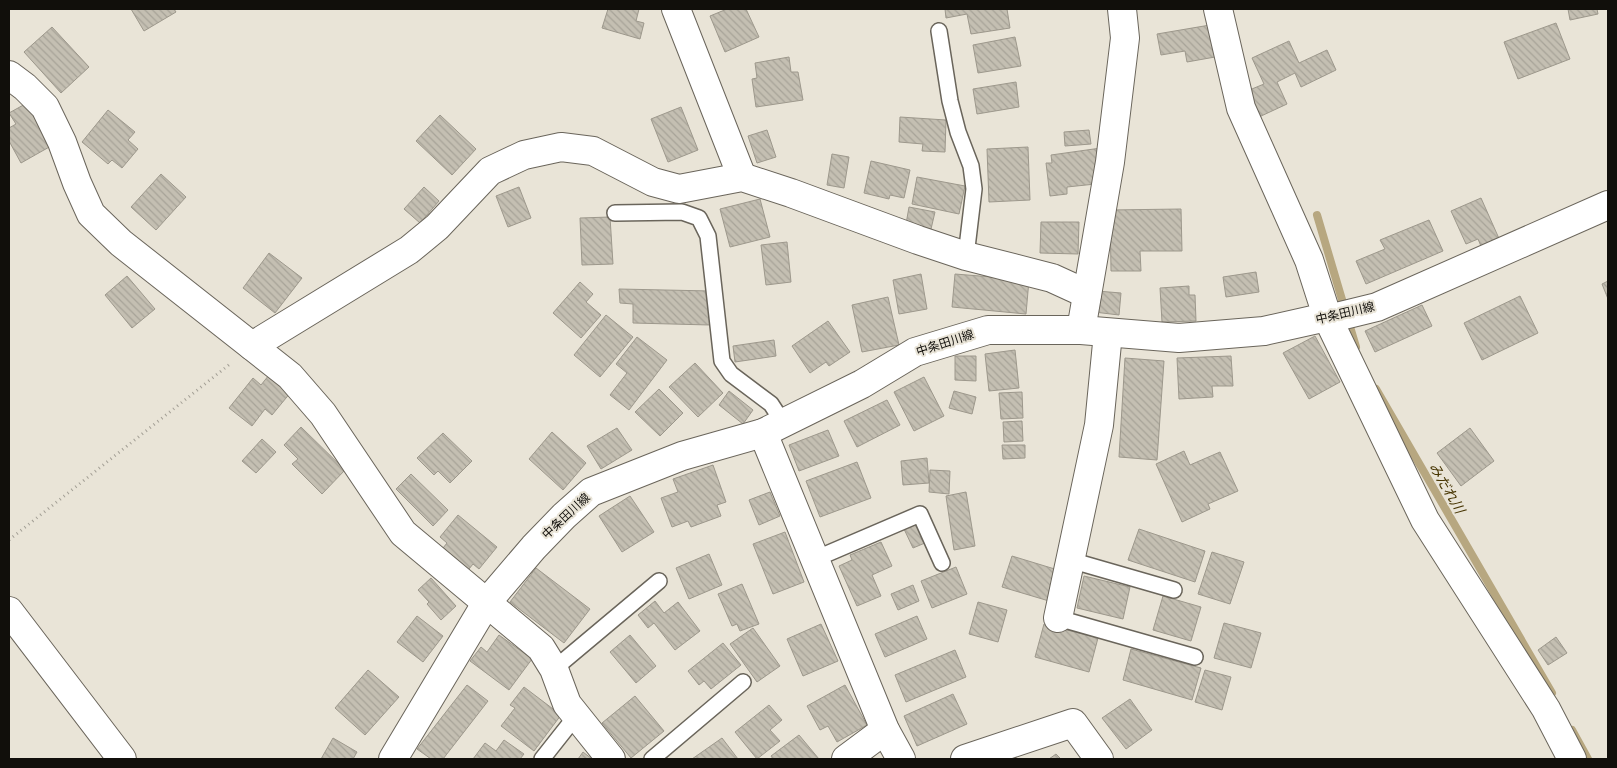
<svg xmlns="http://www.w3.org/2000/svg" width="1617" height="768" font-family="'Noto Serif','Noto Sans JP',serif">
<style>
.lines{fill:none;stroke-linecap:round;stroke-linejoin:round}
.stream{stroke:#b7a780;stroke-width:8}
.building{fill:url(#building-back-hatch);stroke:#9d988c}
.lane-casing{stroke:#6a655b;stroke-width:18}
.street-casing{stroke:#6a655b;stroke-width:30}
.secondary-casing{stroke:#6a655b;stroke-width:30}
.path{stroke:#a39f95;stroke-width:3;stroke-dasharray:1 4;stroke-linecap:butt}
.lane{stroke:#fff;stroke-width:15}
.street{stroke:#fff;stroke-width:28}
.secondary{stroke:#fff;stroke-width:28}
.labels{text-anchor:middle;stroke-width:4;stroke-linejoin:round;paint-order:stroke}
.street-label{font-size:12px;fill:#110f0b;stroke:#e9e4d7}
.water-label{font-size:14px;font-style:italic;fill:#463400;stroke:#e9e4d7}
</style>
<defs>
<pattern id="building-back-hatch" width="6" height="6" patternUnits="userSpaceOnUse" patternTransform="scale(1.25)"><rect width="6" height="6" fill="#c4bfb2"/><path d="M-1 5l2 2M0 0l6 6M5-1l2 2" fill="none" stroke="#a7a398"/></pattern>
</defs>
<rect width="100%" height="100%" fill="#e9e4d7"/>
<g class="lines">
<g class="stream">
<polyline points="1317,215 1356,347"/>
<polyline points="1376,389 1552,693"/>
<polyline points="1572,730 1588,759"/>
</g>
</g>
<g class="building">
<polygon points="131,9 174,9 176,12 144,31"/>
<polygon points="608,9 639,9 636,21 644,23 640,39 602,28"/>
<polygon points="727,9 746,9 759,37 725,52 710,16"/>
<polygon points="945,9 1007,9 1010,28 971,34 967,14 946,18"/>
<polygon points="1568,9 1597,9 1598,14 1570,20"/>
<polygon points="1556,23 1570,59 1518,79 1504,42"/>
<polygon points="1210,25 1215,57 1187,62 1185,51 1161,55 1157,34"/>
<polygon points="52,27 89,67 61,93 24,52"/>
<polygon points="1015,37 1021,66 978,73 973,45"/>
<polygon points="1289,41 1299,63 1327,50 1336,70 1301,87 1295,73 1277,82 1287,104 1259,117 1247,91 1264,84 1252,58"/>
<polygon points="789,57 791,72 798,72 803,100 756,107 752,79 757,78 755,63"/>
<polygon points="1016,82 1019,107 977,114 973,89"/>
<polygon points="27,103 51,146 21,163 9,141 9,128 16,124 9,113"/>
<polygon points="681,107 698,150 668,162 651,119"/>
<polygon points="108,110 135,132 128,140 138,149 122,168 112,160 108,164 82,142"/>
<polygon points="440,115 476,149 452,175 416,141"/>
<polygon points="900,117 946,120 945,152 922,151 923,144 899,142"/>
<polygon points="767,130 776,157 757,163 748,136"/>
<polygon points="1089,130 1091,144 1065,146 1064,132"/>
<polygon points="1028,147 1030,200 989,202 987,149"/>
<polygon points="1101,148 1105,183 1067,187 1067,194 1050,196 1046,163 1052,163 1051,155"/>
<polygon points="832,154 849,157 844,188 827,185"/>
<polygon points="871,161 910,170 904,198 890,195 889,199 864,193"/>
<polygon points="161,174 186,197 156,230 131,207"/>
<polygon points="917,177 965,186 959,214 912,204"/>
<polygon points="424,187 439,201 420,223 404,209"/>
<polygon points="519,187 531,218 508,227 496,196"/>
<polygon points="1481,198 1501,243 1483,251 1478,239 1466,244 1451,211"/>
<polygon points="760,199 770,237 730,247 720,209"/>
<polygon points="909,207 935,212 931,229 906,224"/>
<polygon points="1181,209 1182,251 1140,251 1141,271 1111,271 1110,210"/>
<polygon points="610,217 613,264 582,265 580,218"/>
<polygon points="1429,220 1443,251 1366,284 1356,261 1385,249 1380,240"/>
<polygon points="1041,222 1079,222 1078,254 1040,253"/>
<polygon points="787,242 791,282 766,285 761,245"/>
<polygon points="269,253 302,278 275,313 243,288"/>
<polygon points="1256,272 1259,292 1226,297 1223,277"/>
<polygon points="921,274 927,309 899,314 893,280"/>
<polygon points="955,274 1029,280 1026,314 952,307"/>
<polygon points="127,276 155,309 132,328 105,295"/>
<polygon points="1608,281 1608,299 1602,284"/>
<polygon points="580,282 593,294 586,302 601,315 581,338 553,313"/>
<polygon points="1189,286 1189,295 1195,295 1196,321 1162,322 1160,288"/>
<polygon points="619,289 711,291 710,325 633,323 633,304 620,303"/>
<polygon points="1097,291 1121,293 1119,315 1094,312"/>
<polygon points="1520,296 1538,333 1482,360 1464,323"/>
<polygon points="888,297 899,345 862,352 852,305"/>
<polygon points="1422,305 1432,326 1375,352 1365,331"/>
<polygon points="606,315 633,337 600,377 574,355"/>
<polygon points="828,321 850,352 829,366 826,362 810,373 792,346"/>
<polygon points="1315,336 1340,382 1309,399 1283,353"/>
<polygon points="637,337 667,360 629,410 610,395 627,373 616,364"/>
<polygon points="774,340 776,356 735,362 733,346"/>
<polygon points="1015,350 1019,388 989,391 985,354"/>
<polygon points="955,356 976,356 976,381 955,380"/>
<polygon points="1231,356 1233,386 1212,386 1213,397 1179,399 1177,358"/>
<polygon points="1125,358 1164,361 1157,460 1119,457"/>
<polygon points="695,363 723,393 698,417 669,387"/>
<polygon points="269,375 291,392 272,415 265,409 252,426 229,408 253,378 261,385"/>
<polygon points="924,377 944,416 914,431 894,392"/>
<polygon points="659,389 683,413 660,436 635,412"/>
<polygon points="729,391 753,410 743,424 719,405"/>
<polygon points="954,391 976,397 972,414 949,408"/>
<polygon points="1022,392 1023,418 1001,419 999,393"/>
<polygon points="887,400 900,425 857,447 844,421"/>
<polygon points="1022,421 1023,441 1004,442 1003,422"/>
<polygon points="301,427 345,470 322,494 292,464 298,459 284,445"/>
<polygon points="617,428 632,450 601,469 587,446"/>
<polygon points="1470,428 1494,461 1461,486 1437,453"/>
<polygon points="828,430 839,456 799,471 789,445"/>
<polygon points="552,432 586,463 563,490 529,459"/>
<polygon points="443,433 472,461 450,483 438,471 434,475 417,458"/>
<polygon points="262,439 276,452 256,473 242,461"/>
<polygon points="1002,445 1025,445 1025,458 1003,459"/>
<polygon points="1184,451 1190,465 1220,452 1238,491 1208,504 1210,509 1182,522 1156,464"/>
<polygon points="927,458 929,483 903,485 901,461"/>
<polygon points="857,462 871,498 820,517 806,481"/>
<polygon points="713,465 726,502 717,505 721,516 691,527 688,521 672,527 661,498 678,492 673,479"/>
<polygon points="930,470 950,471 949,494 929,492"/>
<polygon points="411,474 448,510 433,526 396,489"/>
<polygon points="770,492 780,516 759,525 749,500"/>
<polygon points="966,492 975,546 954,550 946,496"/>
<polygon points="630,496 654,532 622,552 599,516"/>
<polygon points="458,515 497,547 479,569 473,564 465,574 439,553 447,543 440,537"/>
<polygon points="916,523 925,543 913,548 904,529"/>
<polygon points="1139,529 1205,551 1195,582 1128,560"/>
<polygon points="785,532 804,582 773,594 753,544"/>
<polygon points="881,542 892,566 872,575 881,596 857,606 839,566 852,560 850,555"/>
<polygon points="1212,552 1244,562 1230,604 1198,594"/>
<polygon points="709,554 722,585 689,599 676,568"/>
<polygon points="1012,556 1058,570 1049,601 1002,587"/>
<polygon points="956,567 967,594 932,608 921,581"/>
<polygon points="536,568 590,609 564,643 510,602"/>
<polygon points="1084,576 1130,587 1123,619 1077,608"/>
<polygon points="431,578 456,606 441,620 427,604 429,602 418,590"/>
<polygon points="742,584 759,624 740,631 737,624 732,626 718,594"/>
<polygon points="913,585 919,601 898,610 891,594"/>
<polygon points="1163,596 1201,607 1191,641 1153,630"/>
<polygon points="655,601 664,613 678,602 700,631 675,650 654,623 648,628 638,615"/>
<polygon points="978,602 1007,610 998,642 969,634"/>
<polygon points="417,616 443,636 423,662 397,642"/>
<polygon points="917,616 927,639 885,657 875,634"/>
<polygon points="1224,623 1261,633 1251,668 1214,658"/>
<polygon points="821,624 838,661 803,676 787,639"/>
<polygon points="1044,624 1098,638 1089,672 1035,657"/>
<polygon points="753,628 780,666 757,682 730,644"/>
<polygon points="499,635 532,659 509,690 470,661 481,647 487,652"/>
<polygon points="630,635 656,666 636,683 610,652"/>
<polygon points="1556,637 1567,653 1548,665 1538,650"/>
<polygon points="723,643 741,665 711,689 704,681 699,685 688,671"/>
<polygon points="1131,649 1201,668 1192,700 1123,680"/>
<polygon points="955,650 966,677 906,702 895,675"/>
<polygon points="368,670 399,697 365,735 335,708"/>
<polygon points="1205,670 1231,677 1222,710 1195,702"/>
<polygon points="467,685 488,701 443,759 431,759 417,749"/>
<polygon points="845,685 867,725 837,742 828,726 820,730 807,706"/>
<polygon points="524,687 561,715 534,751 501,726 515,708 510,705"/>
<polygon points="953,694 967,724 917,746 904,716"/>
<polygon points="635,696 664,731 631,758 602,723"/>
<polygon points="1130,699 1152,730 1126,749 1102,718"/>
<polygon points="769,705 782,720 770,730 780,741 757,759 735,732"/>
<polygon points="799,735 819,759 773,759 771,756"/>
<polygon points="333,738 357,752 353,759 321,759"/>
<polygon points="722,738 738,759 692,759"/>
<polygon points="504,740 524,754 520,759 473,759 485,743 496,751"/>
<polygon points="583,752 592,759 578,759"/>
<polygon points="1056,754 1061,759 1049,759"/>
</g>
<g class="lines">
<defs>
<g id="lane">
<polyline points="939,31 950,101 958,132 971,166 974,189 966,256"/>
<polyline points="615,213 682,212 699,218 708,236 722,361 731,374 771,404 784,424"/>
<polyline points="815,559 920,514 942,563"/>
<polyline points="1070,560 1174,590"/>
<polyline points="1058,618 1195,657"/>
<polyline points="554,669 659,581"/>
<polyline points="542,759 576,716"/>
<polyline points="652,759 743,682"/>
</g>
<g id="street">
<polyline points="676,9 742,177"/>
<polyline points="1218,9 1241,108 1309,260 1328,319 1425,520 1546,709 1572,759"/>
<polyline points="9,75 25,87 45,107 62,142 77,183 91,214 121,243 290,376 323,414 403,533 541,648 554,669 567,704 611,759"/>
<polyline points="1081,330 1110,162 1125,38 1122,9"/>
<polyline points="252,346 409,250 437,227 490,171 524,155 561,147 593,151 653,182 679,189 742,177 791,193 918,240 966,256 1052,278 1087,294"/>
<polyline points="763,433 885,730 901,759"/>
<polyline points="9,611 122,759"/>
<polyline points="1058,618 1099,425 1108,333"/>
<polyline points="846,759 885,730"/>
<polyline points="965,759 1073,723 1099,759"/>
</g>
<polyline id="secondary" points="393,759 487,602 534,547 564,516 591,492 682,456 763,433 862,384 915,352 988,330 1081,330 1179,338 1264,331 1322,318 1328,319 1377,307 1608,205"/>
</defs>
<use href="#lane" class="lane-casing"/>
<use href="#street" class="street-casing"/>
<use href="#secondary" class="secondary-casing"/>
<polyline class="path" points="9,540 230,364"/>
<use href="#lane" class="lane"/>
<use href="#street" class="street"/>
<use href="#secondary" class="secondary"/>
</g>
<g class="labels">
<g class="street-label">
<text transform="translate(1345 313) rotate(-13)" y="4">中条田川線</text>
<text transform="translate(945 343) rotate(-18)" y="4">中条田川線</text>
<text transform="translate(566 516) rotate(-43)" y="4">中条田川線</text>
</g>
<g class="water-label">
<text transform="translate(1447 488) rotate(60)" y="5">みだれ川</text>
</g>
</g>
<rect width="1617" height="768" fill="none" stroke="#110f0b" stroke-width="20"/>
</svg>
